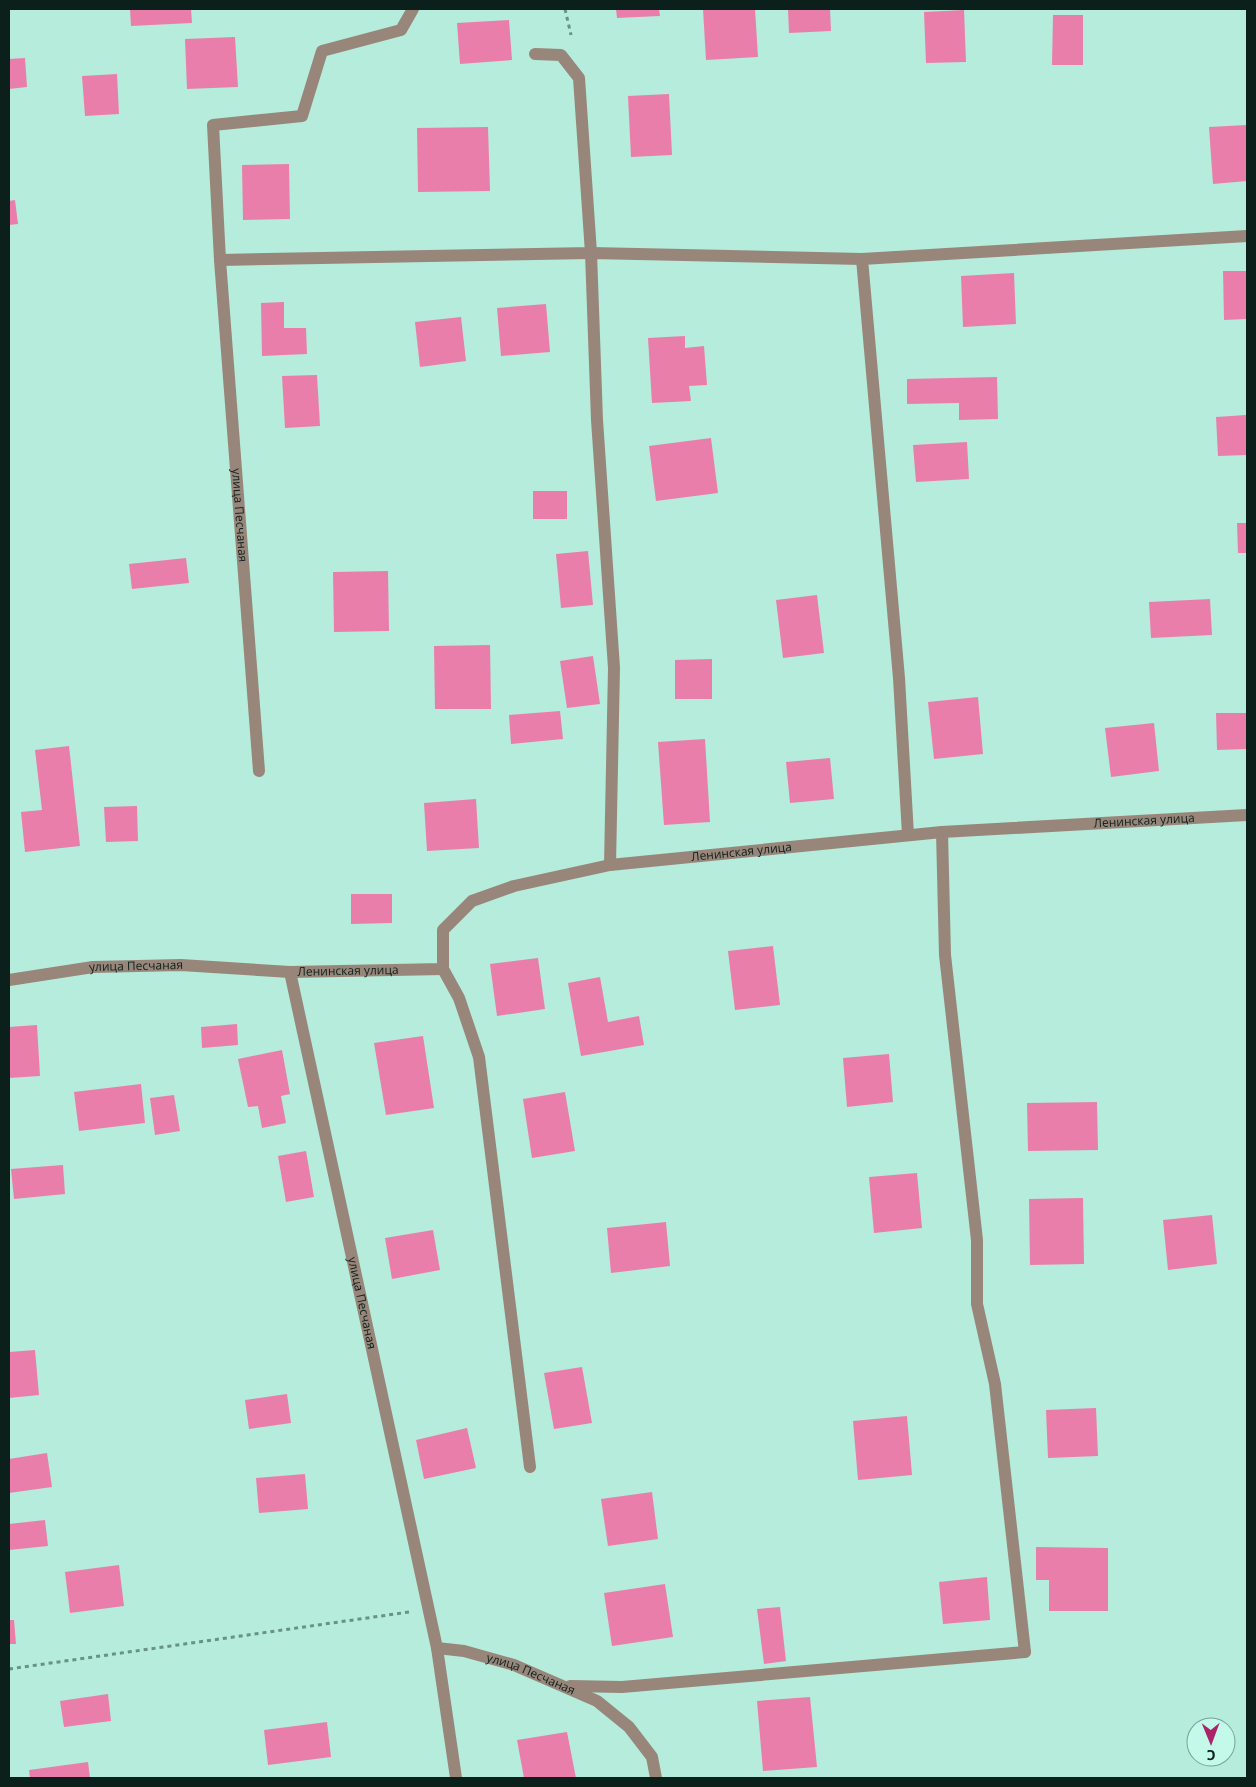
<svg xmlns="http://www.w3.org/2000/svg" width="1256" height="1787" font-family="'Open Sans',sans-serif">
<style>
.building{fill:#ea7eab}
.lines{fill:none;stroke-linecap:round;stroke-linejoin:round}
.path{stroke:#699186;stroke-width:3;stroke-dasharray:4 4;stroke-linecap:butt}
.lane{stroke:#98867b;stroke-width:12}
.street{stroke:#98867b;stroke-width:12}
.labels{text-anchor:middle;stroke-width:4.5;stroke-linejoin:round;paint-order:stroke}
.street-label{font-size:12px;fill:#0b201b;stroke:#c2f9e9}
</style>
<rect width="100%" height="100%" fill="#b5ecdc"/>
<g class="building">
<polygon points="130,9 191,9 192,23 131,26"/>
<polygon points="616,9 659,9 660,16 617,18"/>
<polygon points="703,9 755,9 758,57 706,60"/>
<polygon points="788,9 830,9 831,31 789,33"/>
<polygon points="964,10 966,62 926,63 924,12"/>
<polygon points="1053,15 1083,15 1083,65 1052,65"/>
<polygon points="509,20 512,60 460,64 457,23"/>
<polygon points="235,37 238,87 187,89 185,39"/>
<polygon points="25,58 27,87 9,89 9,59"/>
<polygon points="117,74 119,114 85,116 82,76"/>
<polygon points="669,94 672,155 631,157 628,96"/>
<polygon points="1247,125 1247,181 1213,184 1209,127"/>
<polygon points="488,127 490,191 418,192 417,128"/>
<polygon points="289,164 290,219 243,220 242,165"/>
<polygon points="15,200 18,224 9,225 9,201"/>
<polygon points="1223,271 1247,271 1247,319 1224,320"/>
<polygon points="1014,273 1016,324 963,327 961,276"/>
<polygon points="284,302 284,328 306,328 307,354 262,356 261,303"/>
<polygon points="546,304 550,352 501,356 497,308"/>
<polygon points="461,317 466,361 420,367 415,322"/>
<polygon points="685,336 685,348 704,346 707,385 689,386 691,401 652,403 648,338"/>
<polygon points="317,375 320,426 285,428 282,376"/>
<polygon points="997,377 998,419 959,420 959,403 907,404 907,379"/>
<polygon points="1246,415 1247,455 1218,456 1216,417"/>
<polygon points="711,438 718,493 656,501 649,446"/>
<polygon points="967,442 969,479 916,482 913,445"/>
<rect x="533" y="491" width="34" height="28"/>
<polygon points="1237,523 1247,523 1247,553 1238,553"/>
<polygon points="588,551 593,605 561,608 556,554"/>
<polygon points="186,558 189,583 132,589 129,564"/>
<polygon points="388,571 389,631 334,632 333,572"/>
<polygon points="817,595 824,653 783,658 776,600"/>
<polygon points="1210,599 1212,635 1151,638 1149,602"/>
<polygon points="490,645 491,709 435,709 434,646"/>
<polygon points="593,656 600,704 567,708 560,661"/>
<polygon points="712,659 712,699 675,699 675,660"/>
<polygon points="978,697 983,754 934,759 928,702"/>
<polygon points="560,711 563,739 511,744 509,715"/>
<polygon points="1216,713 1247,713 1247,749 1217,750"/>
<polygon points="1154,723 1159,771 1111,777 1105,728"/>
<polygon points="705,739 710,822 664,825 658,742"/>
<polygon points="69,746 80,846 25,852 21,812 42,810 35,750"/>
<polygon points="830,758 834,799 790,803 786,762"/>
<polygon points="476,799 479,848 427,851 424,803"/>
<polygon points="137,806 138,841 106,842 104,807"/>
<polygon points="351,894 392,894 392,923 351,924"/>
<polygon points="773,946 780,1005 735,1010 728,951"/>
<polygon points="538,958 545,1009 497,1016 490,964"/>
<polygon points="600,977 608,1022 639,1016 644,1045 581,1056 568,983"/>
<polygon points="237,1024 238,1045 202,1048 201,1027"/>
<polygon points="37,1025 40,1076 9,1078 9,1027"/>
<polygon points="423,1036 434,1108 386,1115 374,1043"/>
<polygon points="282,1050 290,1094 281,1096 286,1123 262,1128 258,1106 248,1107 238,1059"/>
<polygon points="889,1054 893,1102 847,1107 843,1058"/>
<polygon points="141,1084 145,1123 79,1131 74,1092"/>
<polygon points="565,1092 575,1151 532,1158 523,1099"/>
<polygon points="174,1095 180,1131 155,1135 150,1098"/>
<polygon points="1097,1102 1098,1150 1028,1151 1027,1103"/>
<polygon points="306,1151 314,1197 286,1202 278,1156"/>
<polygon points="63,1165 65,1194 14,1199 11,1169"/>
<polygon points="917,1173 922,1228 874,1233 869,1177"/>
<polygon points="1083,1198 1084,1264 1030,1265 1029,1199"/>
<polygon points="1212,1215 1217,1264 1168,1270 1163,1220"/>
<polygon points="666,1222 670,1266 611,1273 607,1228"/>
<polygon points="433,1230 440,1270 392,1279 385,1238"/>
<polygon points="35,1350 39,1395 9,1398 9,1352"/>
<polygon points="582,1367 592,1423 554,1429 544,1373"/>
<polygon points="287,1394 291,1423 249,1429 245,1400"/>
<polygon points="1096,1408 1098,1456 1048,1458 1046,1410"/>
<polygon points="907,1416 912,1475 858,1480 853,1421"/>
<polygon points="467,1428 476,1468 424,1479 416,1440"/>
<polygon points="47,1453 52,1487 9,1493 9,1459"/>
<polygon points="305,1474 308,1509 259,1513 256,1478"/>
<polygon points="652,1492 658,1539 608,1546 601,1499"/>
<polygon points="45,1520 48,1546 9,1550 9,1524"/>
<polygon points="1036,1547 1108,1548 1108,1611 1049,1611 1049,1580 1036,1580"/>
<polygon points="119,1565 124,1606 70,1613 65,1572"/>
<polygon points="987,1577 990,1620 943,1624 939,1582"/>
<polygon points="665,1584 673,1637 612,1646 604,1593"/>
<polygon points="780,1607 786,1661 764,1664 757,1609"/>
<polygon points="9,1620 14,1620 16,1644 9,1644"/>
<polygon points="108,1694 111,1721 64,1727 60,1701"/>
<polygon points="810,1697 817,1767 763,1771 757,1701"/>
<polygon points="327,1722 331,1757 268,1765 264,1730"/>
<polygon points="567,1732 576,1778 524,1778 517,1740"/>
<polygon points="88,1762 90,1778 30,1778 29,1770"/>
</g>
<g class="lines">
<g class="path">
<polyline points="565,9 571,35"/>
<polyline points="9,1669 409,1612"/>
</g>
<g class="lane">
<polyline points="413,9 401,30 322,51 302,116 213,125 220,260 591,253 579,78 561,55 535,54"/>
<path id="s1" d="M 220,260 L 259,771"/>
<polyline points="942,832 945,955 977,1240 977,1304 995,1384 1025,1652"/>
<polyline points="443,969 459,998 479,1057 530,1467"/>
</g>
<g class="street">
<polyline points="908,835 899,678 862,259 1247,236"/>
<polyline points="610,865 614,668 597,420 591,253 862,259"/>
<path id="s2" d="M 290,972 L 443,969 L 443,930 L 472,901 L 514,886 L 610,865 L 942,832 L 1247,815"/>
<path id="s3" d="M 9,980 L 93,967 L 181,965 L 290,972 L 437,1648 L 464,1651 L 514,1665 L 597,1701 L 629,1727 L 652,1757 L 656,1778"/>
<polyline points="437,1648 456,1778"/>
<polyline points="570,1686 622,1687 1025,1652"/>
</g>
</g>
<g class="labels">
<g class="street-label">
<text dy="4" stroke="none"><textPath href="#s1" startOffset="256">улица Песчаная</textPath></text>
<text dy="4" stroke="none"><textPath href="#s2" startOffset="912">Ленинская улица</textPath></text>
<text dy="4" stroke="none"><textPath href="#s2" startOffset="508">Ленинская улица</textPath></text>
<text dy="4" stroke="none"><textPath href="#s3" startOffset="128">улица Песчаная</textPath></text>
<text dy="4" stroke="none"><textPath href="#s2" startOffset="58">Ленинская улица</textPath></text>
<text dy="4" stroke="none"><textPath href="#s3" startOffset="621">улица Песчаная</textPath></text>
<text dy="4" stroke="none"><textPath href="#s3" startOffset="1072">улица Песчаная</textPath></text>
</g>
</g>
<rect width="1256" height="1787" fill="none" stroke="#0b201b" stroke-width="20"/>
<g transform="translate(1211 1742) rotate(179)"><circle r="24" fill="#c2f9e9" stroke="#79a297"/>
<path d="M0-4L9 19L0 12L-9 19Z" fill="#ab2369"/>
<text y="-8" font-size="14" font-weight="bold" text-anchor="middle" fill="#0b201b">С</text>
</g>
</svg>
